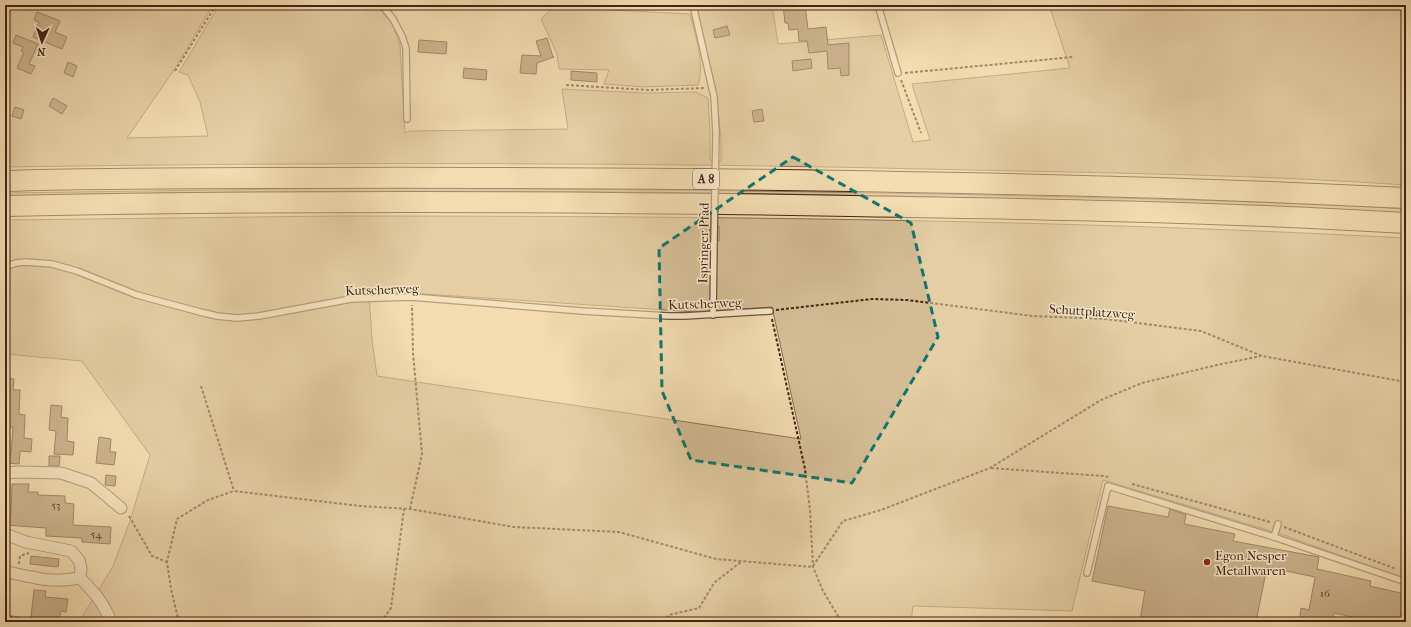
<svg xmlns="http://www.w3.org/2000/svg" width="1411" height="627" font-family="'IM FELL French Canon',serif">
<style>
.green{fill:#d4bd95;stroke:#8c7053;fill-rule:evenodd}
.building{fill:#9e8364;stroke:#442311}
.lines{fill:none;stroke-linecap:round;stroke-linejoin:round}
.lane-casing{stroke:#705139;stroke-width:8}
.street-casing{stroke:#705139;stroke-width:13}
.highway-casing{stroke:#442311;stroke-width:22}
.path{stroke:#442311;stroke-width:2;stroke-dasharray:3 2;stroke-linecap:butt}
.lane{stroke:#f7e8cc;stroke-width:5.5}
.street{stroke:#f7e8cc;stroke-width:11}
.highway{stroke:#f2dcb0;stroke-width:20}
.lane-bridge-casing{stroke:#705139;stroke-width:8;stroke-linecap:butt}
.lane-bridge{stroke:#f7e8cc;stroke-width:5.5}
.marked{fill:none;stroke:#0f766e;stroke-width:3;stroke-dasharray:8 5;stroke-linejoin:round}
.poi-dot{fill:#8f2418;stroke:#f7e8cc;stroke-width:1.5}
.labels{text-anchor:middle;stroke-width:3;stroke-linejoin:round;paint-order:stroke}
.number-label{font-size:11px;fill:#5a3b26}
.shield{fill:#f7e8cc;stroke:#7a5e49;stroke-width:1}
.shield-label{font-size:12px;font-weight:bold;fill:#442311}
.street-label{font-size:13px;fill:#442311;stroke:#f7e8cc}
.poi-label{font-size:13px;fill:#442311;stroke:#f7e8cc;text-anchor:start}
</style>
<rect width="100%" height="100%" fill="#f2dcb0"/>
<filter id="stains"><feTurbulence type="fractalNoise" baseFrequency=".005" numOctaves="4"/><feColorMatrix values="0 0 0 0 .2 0 0 0 0 .09 0 0 0 0 .02 0 0 0 .5 -.17"/></filter>
<radialGradient id="worn" r=".72"><stop offset=".6" stop-color="#630" stop-opacity="0"/><stop offset="1" stop-color="#630" stop-opacity=".3"/></radialGradient>
<g class="green">
<path d="M 5,5 L 213,5 L 174,70 L 127,138 L 208,136 L 200,102 L 188,75 L 179,72 L 219,5 L 420,5 L 420,6 L 405,5 L 378,7 L 393,25 L 400,46 L 405,133 L 410,131 L 568,129 L 562,89 L 646,93 L 696,92 L 708,98 L 710,133 L 710,160 L 721,161 L 721,138 L 716,91 L 696,5 L 772,5 L 778,44 L 881,35 L 913,142 L 930,140 L 912,84 L 1070,68 L 1049,5 L 1406,5 L 1406,185 C 1261,175 1115,173 970,170 C 648,162 327,162 5,167 Z"/>
<path d="M 554,7 L 690,14 C 695,34 705,64 698,85 L 645,87 L 604,84 L 609,70 L 559,69 L 557,54 L 541,19 Z"/>
<path d="M 359,188 C 597,189 836,191 1075,197 C 1185,200 1296,202 1406,209 L 1406,213 C 1333,209 1261,207 1188,205 C 1089,201 991,199 892,196 C 597,190 301,189 5,196 L 5,193 Z"/>
<path d="M 335,216 C 692,216 1049,219 1406,238 L 1406,579 L 1284,535 L 1103,480 L 1072,611 L 913,606 L 911,622 L 79,622 L 113,566 L 130,521 L 150,455 L 82,361 L 5,354 L 5,220 ZM 710,226 L 719,226 L 719,241 L 709,241 ZM 410,293 L 696,312 L 772,307 L 801,439 L 377,376 L 372,340 L 369,294 Z"/>
</g>
<g class="building">
<polygon points="783,5 805,5 808,29 826,27 828,45 849,43 849,75 841,76 840,68 828,69 827,51 809,53 807,41 799,41 798,29 789,30 788,23 785,23"/>
<polygon points="37,12 60,21 55,32 67,37 62,49 33,37 39,22 34,20"/>
<polygon points="727,26 730,35 715,38 713,30"/>
<polygon points="16,35 38,44 29,64 35,66 31,74 17,68 24,52 21,51 23,47 13,43"/>
<polygon points="547,38 553,57 554,57 537,63 536,74 520,73 522,55 541,56 536,41"/>
<polygon points="419,40 447,42 446,54 418,52"/>
<polygon points="811,59 812,68 793,71 792,61"/>
<polygon points="68,62 77,66 73,77 64,73"/>
<polygon points="464,68 487,70 486,80 463,78"/>
<polygon points="571,71 597,73 597,82 571,80"/>
<polygon points="53,98 67,106 62,114 49,106"/>
<polygon points="15,107 24,110 21,119 12,116"/>
<polygon points="762,109 764,121 754,122 752,111"/>
<polygon points="5,378 14,379 13,390 20,390 19,414 25,415 24,438 32,439 31,452 20,451 19,464 5,463 5,453 11,453 13,427 5,427 7,403 5,403"/>
<polygon points="51,405 62,406 61,417 68,418 67,441 74,442 73,455 54,454 56,431 49,430"/>
<polygon points="99,437 111,439 110,452 116,452 114,465 96,463"/>
<polygon points="49,456 60,456 59,466 49,466"/>
<polygon points="106,475 116,476 115,486 105,485"/>
<polygon points="12,484 29,484 28,492 38,492 38,495 65,496 65,503 74,504 73,525 111,527 110,544 82,542 82,538 46,536 46,528 5,525 5,515 11,515"/>
<polygon points="1108,506 1168,517 1170,509 1186,515 1184,524 1235,534 1233,541 1319,557 1317,569 1371,581 1370,586 1405,594 1399,622 1371,622 1371,621 1334,613 1332,622 1299,622 1301,608 1309,610 1315,577 1267,567 1256,622 1150,622 1140,620 1145,591 1092,581"/>
<polygon points="31,556 59,559 58,567 30,564"/>
<polygon points="34,590 46,591 45,597 68,599 66,612 61,611 59,622 45,622 45,618 31,617"/>
</g>
<g class="lines">
<defs>
<g id="lane">
<polyline points="382,5 393,19 402,36 406,48 407,119"/>
<polyline points="693,5 714,97 716,133"/>
<polyline points="878,5 898,73"/>
<polyline points="5,267 16,263 25,262 52,264 77,271 137,295 200,312 217,316 237,318 259,316 351,299 380,298 411,297 582,311 669,316 685,316 770,311"/>
<polyline points="713,315 714,241"/>
<polyline points="1274,537 1278,524"/>
<polyline points="1087,573 1108,486 1274,537 1406,582"/>
</g>
<g id="street">
<polyline points="5,473 19,472 61,473 91,483 121,508"/>
<path d="M 5,534 L 26,542 L 71,551 L 79,560 L 81,568 L 80,578 C 64,581 47,581 32,577 C 23,576 15,573 6,572"/>
<path d="M 80,578 C 95,593 103,602 111,622"/>
</g>
<g id="highway">
<path d="M 5,181 C 101,178 197,178 294,178 C 430,177 566,178 702,179 C 937,182 1172,186 1406,198"/>
<path d="M 5,206 C 287,200 568,201 850,206 C 1035,209 1221,212 1406,223"/>
</g>
</defs>
<use href="#lane" class="lane-casing"/>
<use href="#street" class="street-casing"/>
<use href="#highway" class="highway-casing"/>
<g class="path">
<polyline points="175,71 216,5"/>
<polyline points="905,73 1073,57"/>
<polyline points="901,80 921,133"/>
<polyline points="566,85 648,90 705,88"/>
<polyline points="776,310 872,299 907,300 1033,316 1106,319 1201,331 1262,356 1406,382"/>
<polyline points="772,319 805,469 810,510 813,567 823,591 838,616 846,622"/>
<polyline points="201,386 234,491"/>
<polyline points="991,468 1103,476 1108,477"/>
<polyline points="1132,484 1270,522"/>
<polyline points="410,509 422,454 413,353 412,305"/>
<polyline points="129,516 152,556 167,562"/>
<polyline points="1284,527 1396,569"/>
<polyline points="19,564 20,556 29,553"/>
<polyline points="813,566 843,521 881,510 990,468 1101,400 1142,383 1217,365 1261,356"/>
<polyline points="5,615 40,622"/>
<polyline points="179,622 171,589 167,562 177,519 208,500 234,491 360,506 410,509 514,527 619,532 716,559 813,567"/>
<polyline points="381,622 391,608 404,509"/>
<polyline points="663,622 669,615 699,608 714,583 742,561"/>
</g>
<use href="#lane" class="lane"/>
<use href="#street" class="street"/>
<use href="#highway" class="highway"/>
<defs>
<polyline id="lane-bridge" points="714,241 716,133"/>
</defs>
<use href="#lane-bridge" class="lane-bridge-casing"/>
<use href="#lane-bridge" class="lane-bridge"/>
</g>
<path d="M0 0H1411V627H0ZM 793,157 L 911,223 L 938,337 L 852,483 L 691,460 L 662,391 L 659,248 Z" fill="#f2dcb0" fill-opacity=".55" fill-rule="evenodd"/>
<path class="marked" d="M 793,157 L 911,223 L 938,337 L 852,483 L 691,460 L 662,391 L 659,248 Z"/>
<circle class="poi-dot" cx="1207" cy="562" r="4"/>
<g class="labels">
<g class="number-label">
<text x="56" y="509">53</text>
<text x="96" y="538">54</text>
<text x="1325" y="597">16</text>
</g>
<rect class="shield" x="693" y="169" width="26" height="20" rx="3"/>
<g class="shield-label">
<text x="706" y="183">A 8</text>
</g>
<g class="street-label">
<text transform="translate(703 243) rotate(-89)" y="5">Ispringer Pfad</text>
<text transform="translate(382 289) rotate(-2)" y="5">Kutscherweg</text>
<text transform="translate(705 303) rotate(-2)" y="5">Kutscherweg</text>
<text transform="translate(1092 311) rotate(4)" y="5">Schuttplatzweg</text>
</g>
<g class="poi-label">
<text x="1215" y="560">Egon Nesper<tspan x="1215" dy="15">Metallwaren</tspan></text>
</g>
</g>
<rect width="1411" height="627" fill="none" stroke="#f2dcb0" stroke-width="20"/>
<rect x="6" y="6" width="1399" height="615" fill="none" stroke="#442311" stroke-width="2"/>
<rect x="10" y="10" width="1391" height="607" fill="none" stroke="#442311"/>
<g transform="translate(42 42) rotate(183)" stroke="#f7e8cc" stroke-width="3" paint-order="stroke">
<path d="M0-3L7 15L0 10L-7 15Z" fill="#442311"/>
<text y="-6" font-size="11" font-weight="bold" text-anchor="middle" fill="#442311">N</text>
</g>
<rect width="100%" height="100%" filter="url(#stains)"/>
<rect width="100%" height="100%" fill="url(#worn)"/>
</svg>
